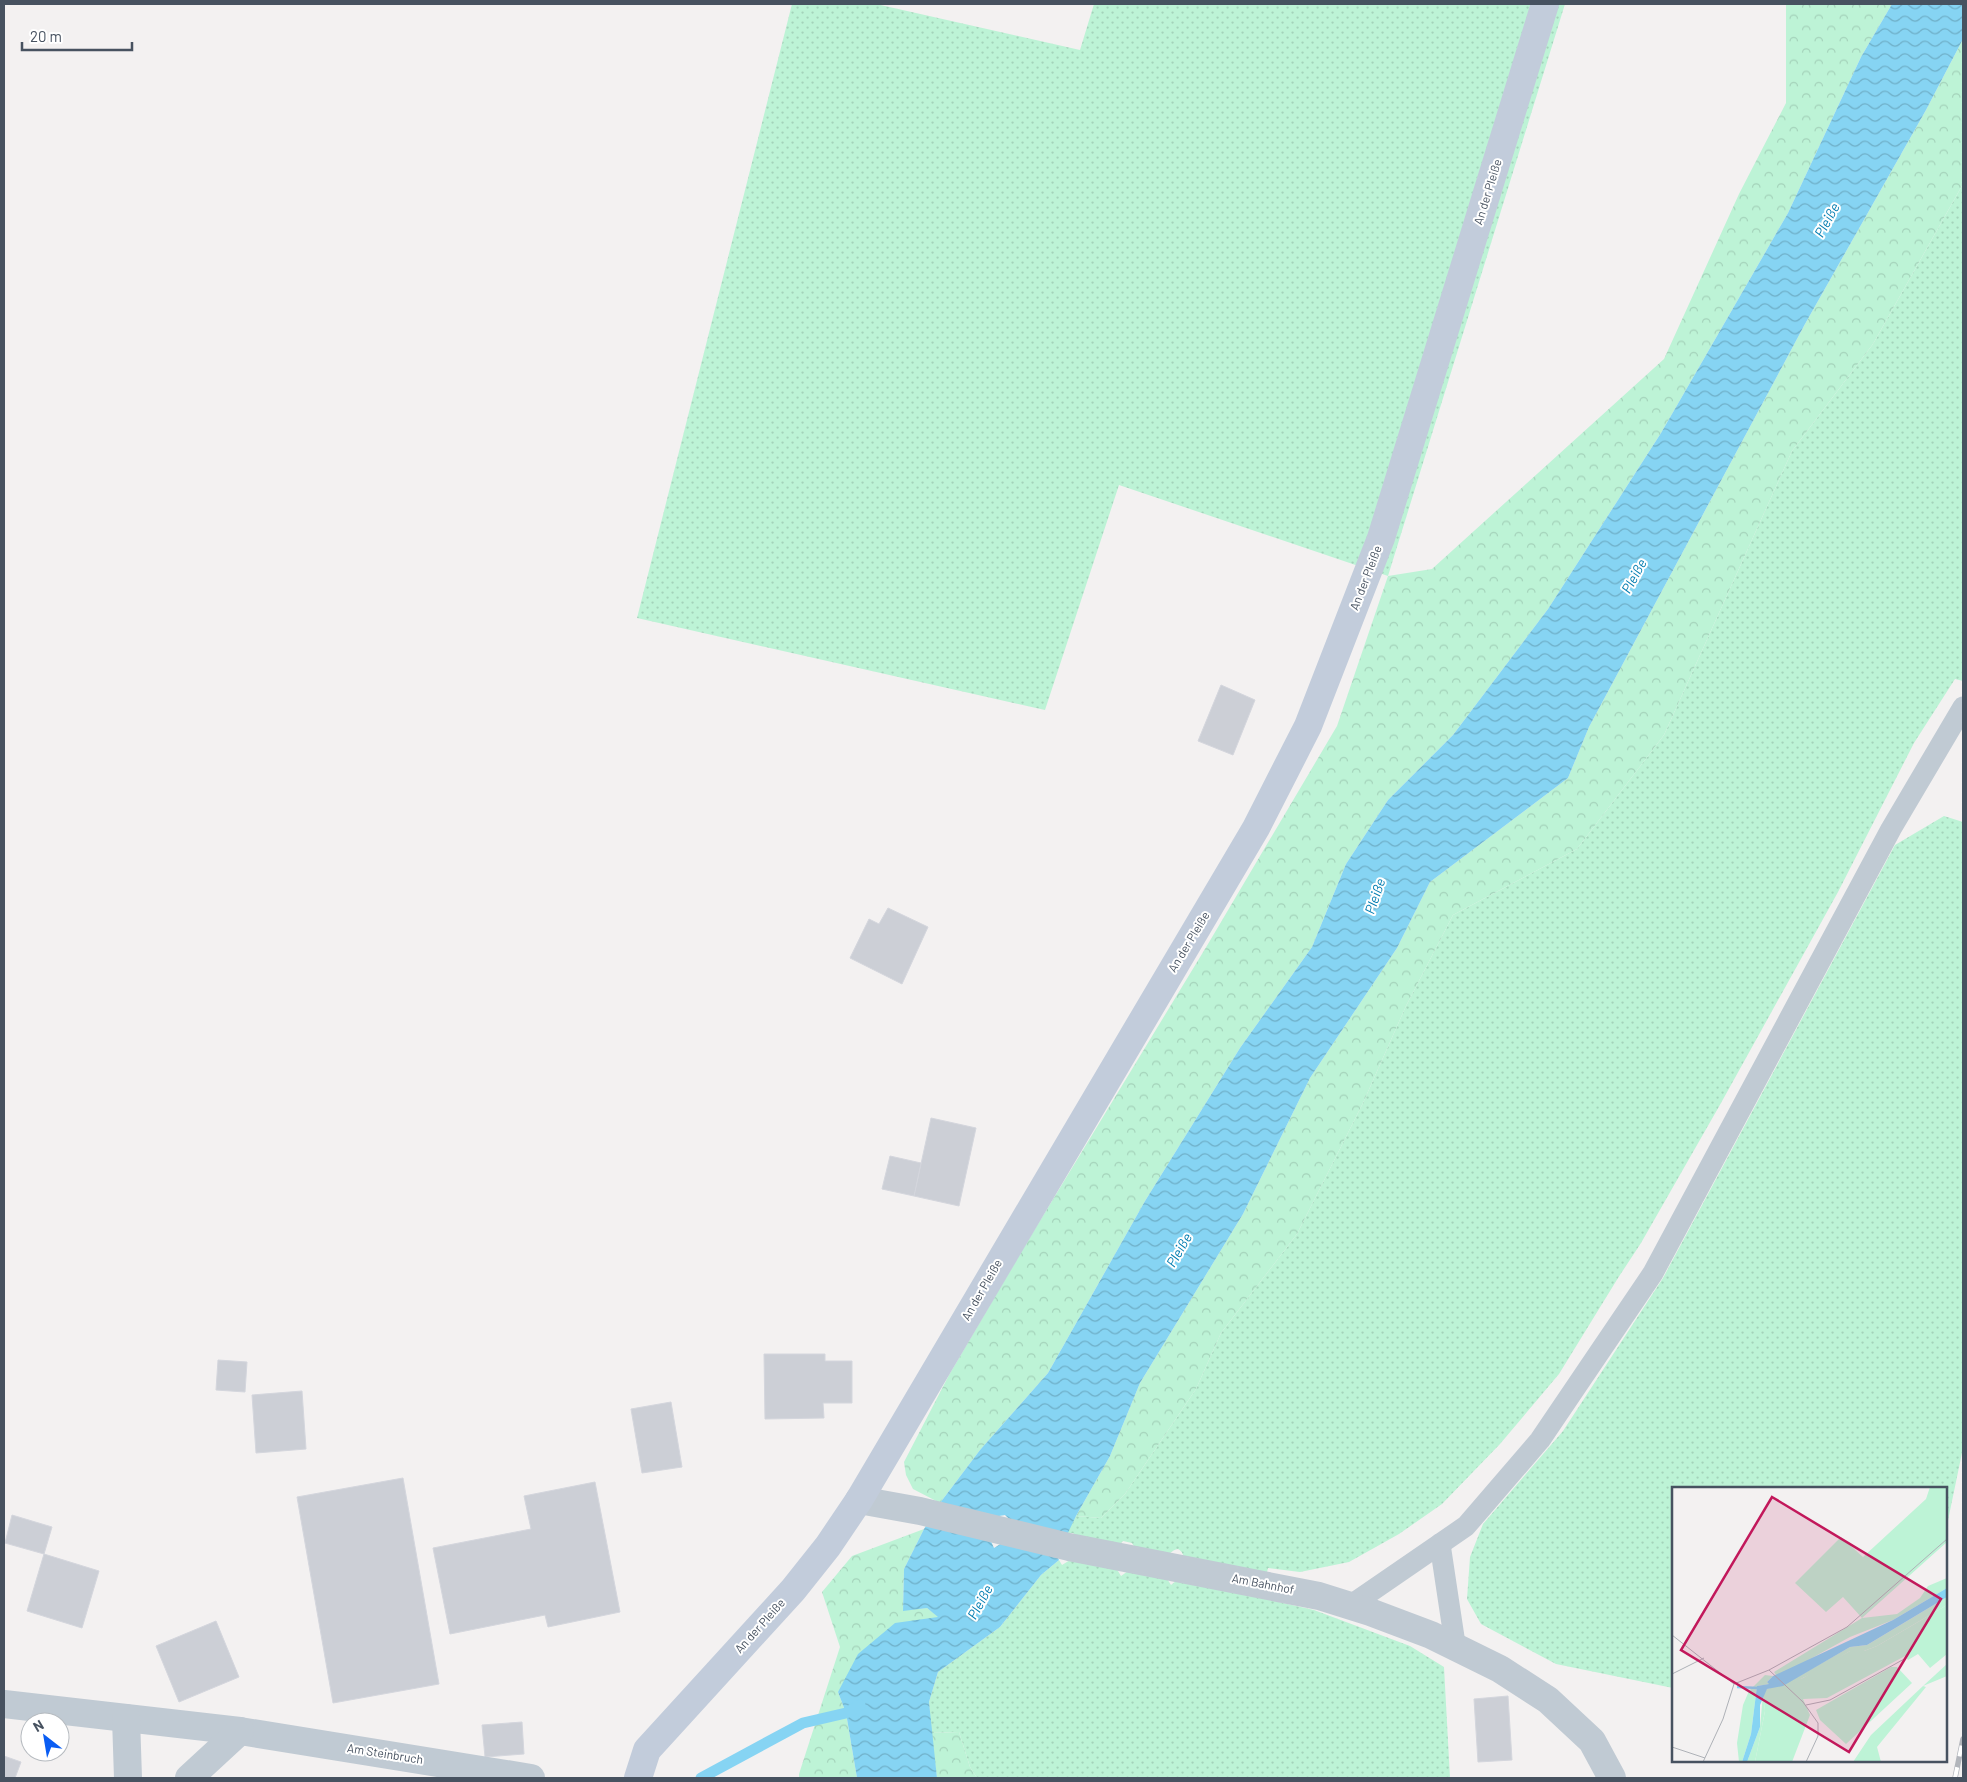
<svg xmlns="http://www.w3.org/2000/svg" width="1967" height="1782" font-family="Barlow,sans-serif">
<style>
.grass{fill:url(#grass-dots);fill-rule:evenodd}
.forest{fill:url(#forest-crowns)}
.water{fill:url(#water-waves);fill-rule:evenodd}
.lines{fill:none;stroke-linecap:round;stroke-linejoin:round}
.stream{stroke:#86d4f3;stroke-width:11}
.building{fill:#cccfd6;stroke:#d4d6dd}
.lane{stroke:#c0cad3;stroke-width:21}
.street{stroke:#c0cad3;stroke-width:28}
.secondary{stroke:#c2ccdb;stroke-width:28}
.rail-casing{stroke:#b2b5bb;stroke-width:5.5}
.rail{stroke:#fff;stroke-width:4;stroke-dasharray:11;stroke-linecap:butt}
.labels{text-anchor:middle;stroke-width:4;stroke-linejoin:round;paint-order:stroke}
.street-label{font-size:12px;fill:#475260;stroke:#fff}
.water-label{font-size:14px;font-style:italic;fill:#027db1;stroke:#fff}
.inset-river{fill:none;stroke:#86d4f3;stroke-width:2.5}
.inset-road{fill:none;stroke:#aeb1b7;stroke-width:1}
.view{fill:#c2185b;fill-opacity:0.15;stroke:#c2185b;stroke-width:2.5}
.inset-edge{fill:none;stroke:#475260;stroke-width:2.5}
</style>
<defs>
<pattern id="grass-dots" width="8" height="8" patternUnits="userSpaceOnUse" patternTransform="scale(1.25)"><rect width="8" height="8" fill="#bdf3d6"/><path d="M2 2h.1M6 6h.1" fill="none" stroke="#a4d2ba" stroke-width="1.8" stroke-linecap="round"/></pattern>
<pattern id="forest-crowns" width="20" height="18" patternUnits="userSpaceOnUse" patternTransform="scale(1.25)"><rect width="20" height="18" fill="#bdf3d6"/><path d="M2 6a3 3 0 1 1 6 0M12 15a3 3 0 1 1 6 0" fill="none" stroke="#a4d2ba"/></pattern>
<pattern id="water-waves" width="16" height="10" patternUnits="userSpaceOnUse" patternTransform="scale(1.25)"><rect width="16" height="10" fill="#86d4f3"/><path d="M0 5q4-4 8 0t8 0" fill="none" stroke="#6fafc8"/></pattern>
</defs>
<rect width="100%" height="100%" fill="#f3f1f1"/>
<g class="grass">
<polygon points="792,4 876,4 1080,50 1094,4 1565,4 1388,576 1119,485 1045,710 637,618"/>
<path d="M 1963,184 L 1963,681 L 1955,679 L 1914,743 L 1838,892 L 1721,1103 L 1641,1243 L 1618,1278 L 1559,1374 L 1500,1444 L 1442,1504 L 1399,1534 L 1349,1562 L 1300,1572 L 1268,1568 L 1261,1598 L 1314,1610 L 1410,1646 L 1444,1667 L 1450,1778 L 977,1778 L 970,1767 L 959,1732 L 931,1733 L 929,1702 L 938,1672 L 1000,1627 L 1041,1575 L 1059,1560 L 1062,1565 L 1070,1560 L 1076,1536 L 1073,1533 L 1067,1533 L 1076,1516 L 1101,1518 L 1125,1494 L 1196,1389 L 1221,1333 L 1297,1234 L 1363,1103 L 1406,1006 L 1453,915 L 1577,849 L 1664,735 L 1792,451 L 1873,344 ZM 1123,1541 L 1132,1543 L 1135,1548 L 1131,1569 L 1121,1576 L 1115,1566 L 1119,1545 ZM 1178,1549 C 1188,1555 1183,1567 1181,1577 L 1171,1585 L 1164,1574 C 1166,1564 1166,1551 1178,1549 Z"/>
<polygon points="1944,816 1963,822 1963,1448 1946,1530 1946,1488 1673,1488 1673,1688 1556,1664 1481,1624 1467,1599 1470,1557 1483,1524 1563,1431 1663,1278 1895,845"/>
</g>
<g class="forest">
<polygon points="1786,4 1892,4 1861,57 1788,213 1661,433 1548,609 1453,735 1388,800 1346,864 1312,947 1240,1048 1145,1201 1048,1373 980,1450 940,1503 913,1489 906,1475 904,1462 949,1375 1024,1247 1208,944 1337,726 1388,576 1432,569 1664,359 1739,194 1786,103"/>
<polygon points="1963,39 1963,184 1873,344 1792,451 1664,735 1577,849 1453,915 1406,1006 1363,1103 1297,1234 1221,1333 1196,1389 1125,1494 1101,1518 1076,1516 1110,1456 1140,1383 1243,1214 1310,1078 1397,948 1430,882 1568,778 1589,727 1805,324 1926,110"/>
<polygon points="924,1529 904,1569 903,1610 927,1608 939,1617 838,1692 846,1713 857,1778 799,1778 799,1774 840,1647 822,1592 852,1556"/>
<polygon points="959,1732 970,1767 977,1778 937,1778 931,1733"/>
</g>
<path class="water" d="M 1892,4 L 1963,4 L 1963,39 L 1926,110 L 1805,324 L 1589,727 L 1568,778 L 1430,882 L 1397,948 L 1310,1078 L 1243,1214 L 1140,1383 L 1110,1456 L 1076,1516 L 1057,1556 L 1059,1560 L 1041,1575 L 1000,1627 L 938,1672 L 929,1702 L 937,1778 L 857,1778 L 846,1713 L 838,1692 L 858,1654 L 895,1623 L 938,1617 L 927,1608 L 903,1611 L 904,1569 L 924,1529 L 940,1503 L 980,1450 L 1048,1373 L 1145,1201 L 1240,1048 L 1312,947 L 1346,864 L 1388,800 L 1453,735 L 1548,609 L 1661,433 L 1788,213 L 1861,57 ZM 1005,1515 L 1009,1519 L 1002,1543 L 994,1548 L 990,1539 L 996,1519 L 999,1516 Z"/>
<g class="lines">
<polyline class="stream" points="701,1778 803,1723 846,1713 860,1705"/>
</g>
<g class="building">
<polygon points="1221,685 1255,700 1233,755 1198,741"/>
<polygon points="888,908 928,927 902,984 850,958 869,919 879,924"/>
<polygon points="931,1118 976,1128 959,1206 914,1196"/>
<polygon points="890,1156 921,1163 914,1196 882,1189"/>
<polygon points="764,1354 825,1354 825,1361 852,1361 852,1403 823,1403 824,1418 765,1419"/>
<polygon points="218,1360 247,1362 245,1392 216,1390"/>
<polygon points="302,1391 306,1449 256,1453 252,1395"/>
<polygon points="671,1402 682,1467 642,1473 631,1409"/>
<polygon points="403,1478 439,1684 333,1703 297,1497"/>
<polygon points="595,1482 620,1612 548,1627 545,1615 450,1634 433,1548 531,1529 524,1496"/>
<polygon points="12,1515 52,1527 44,1554 5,1543"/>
<polygon points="44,1554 99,1571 82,1628 27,1611"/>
<polygon points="216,1621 239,1677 179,1702 156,1646"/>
<polygon points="1508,1696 1512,1760 1478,1762 1474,1699"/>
<polygon points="522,1722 524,1754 485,1757 482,1725"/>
<polygon points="4,1756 21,1762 15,1778 4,1778"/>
</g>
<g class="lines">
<g class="lane">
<polyline points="1440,1544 1454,1637 1453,1646"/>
<polyline points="1352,1607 1357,1601 1466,1526 1540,1440 1653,1273 1891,829 1963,707"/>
</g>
<g class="street">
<polyline points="859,1500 920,1511 1069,1547 1319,1596 1370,1612 1431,1635 1500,1669 1548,1700 1592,1741 1612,1778"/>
<polyline points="4,1704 240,1731 531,1778"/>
<polyline points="126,1718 128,1778"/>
<polyline points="189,1778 240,1731"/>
</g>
<polyline class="secondary" points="638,1778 647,1750 793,1590 828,1546 859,1500 1256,828 1308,726 1381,538 1545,4"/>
<defs>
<polyline id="rail" points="1955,1778 1963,1739"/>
</defs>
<use href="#rail" class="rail-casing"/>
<use href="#rail" class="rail"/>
</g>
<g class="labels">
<g class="street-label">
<text transform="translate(1488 192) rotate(-73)" y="4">An der Pleiße</text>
<text transform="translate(1366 578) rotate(-69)" y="4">An der Pleiße</text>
<text transform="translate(1189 942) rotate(-59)" y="4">An der Pleiße</text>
<text transform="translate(982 1290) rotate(-60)" y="4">An der Pleiße</text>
<text transform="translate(1263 1584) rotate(11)" y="4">Am Bahnhof</text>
<text transform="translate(760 1626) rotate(-48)" y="4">An der Pleiße</text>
<text transform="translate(385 1754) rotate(9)" y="4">Am Steinbruch</text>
</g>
<g class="water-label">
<text transform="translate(1827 220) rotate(-61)" y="5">Pleiße</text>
<text transform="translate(1634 576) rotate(-61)" y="5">Pleiße</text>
<text transform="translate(1375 896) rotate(-71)" y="5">Pleiße</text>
<text transform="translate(1179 1250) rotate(-60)" y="5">Pleiße</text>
<text transform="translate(980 1602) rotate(-61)" y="5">Pleiße</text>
</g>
</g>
<g transform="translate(1672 1487)">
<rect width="275" height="275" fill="#f3f1f1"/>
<path d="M 258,0 L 275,0 L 275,55 L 190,131 L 171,110 L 154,125 L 123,96 L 169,50 L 191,70 L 254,12 ZM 275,118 L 275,167 L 258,181 L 246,167 L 236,173 L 233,169 L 155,211 L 131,212 L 138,228 L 120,275 L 83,275 L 93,224 L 91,207 L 95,202 L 131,191 L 178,164 L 192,164 L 205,159 ZM 275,177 L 275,189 L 251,199 ZM 219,180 L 225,180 L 240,196 L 174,257 L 148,233 L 144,223 Z" fill="#bdf3d6"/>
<path d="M 275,91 L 275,101 L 221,133 L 178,150 L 120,182 L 104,188 L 102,185 L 190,131 L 225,127 L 248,111 L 256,99 ZM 275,110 L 275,118 L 205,159 L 192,164 L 178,164 L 148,183 L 120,196 L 115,196 L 178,160 L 195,158 ZM 93,188 L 101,189 L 95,195 L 98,197 L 85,199 L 79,247 L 70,275 L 67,275 L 65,256 L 71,218 L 77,204 ZM 251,199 L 254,200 L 205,260 L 209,275 L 181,275 L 199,248 ZM 91,207 L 93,224 L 83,275 L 75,275 L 88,240 Z" fill="#bdf3d6"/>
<path d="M 275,101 L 275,110 L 195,158 L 178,160 L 111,199 L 95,202 L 88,218 L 88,240 L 75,275 L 70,275 L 79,247 L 85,199 L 97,197 L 95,195 L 101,189 L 221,133 Z" fill="#86d4f3"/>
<path class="inset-river" d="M 65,200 L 86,201"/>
<path class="inset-road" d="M 0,148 L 62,197M 97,183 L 131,215 L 146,236 L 146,249 L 134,275M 0,187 L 32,171M 134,218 L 158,213 L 234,171M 0,260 L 33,271M 31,275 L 51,232 L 62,197 L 97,183 L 175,140 L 275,52"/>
<path class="view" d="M 100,10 L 269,112 L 177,265 L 9,163 Z"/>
<rect width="275" height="275" class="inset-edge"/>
</g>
<rect width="1967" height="1782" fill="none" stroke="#475260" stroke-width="10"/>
<g transform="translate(45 1737) rotate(329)"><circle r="24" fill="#ffffff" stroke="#b5babf"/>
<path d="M0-4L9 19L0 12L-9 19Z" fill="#0a5df3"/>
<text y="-8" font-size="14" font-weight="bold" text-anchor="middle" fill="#475260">N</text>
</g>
<path d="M22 42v8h110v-8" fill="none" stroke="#475260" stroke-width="2.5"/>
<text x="30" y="42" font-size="15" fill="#475260" stroke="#ffffff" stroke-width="4" paint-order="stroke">20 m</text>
</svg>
